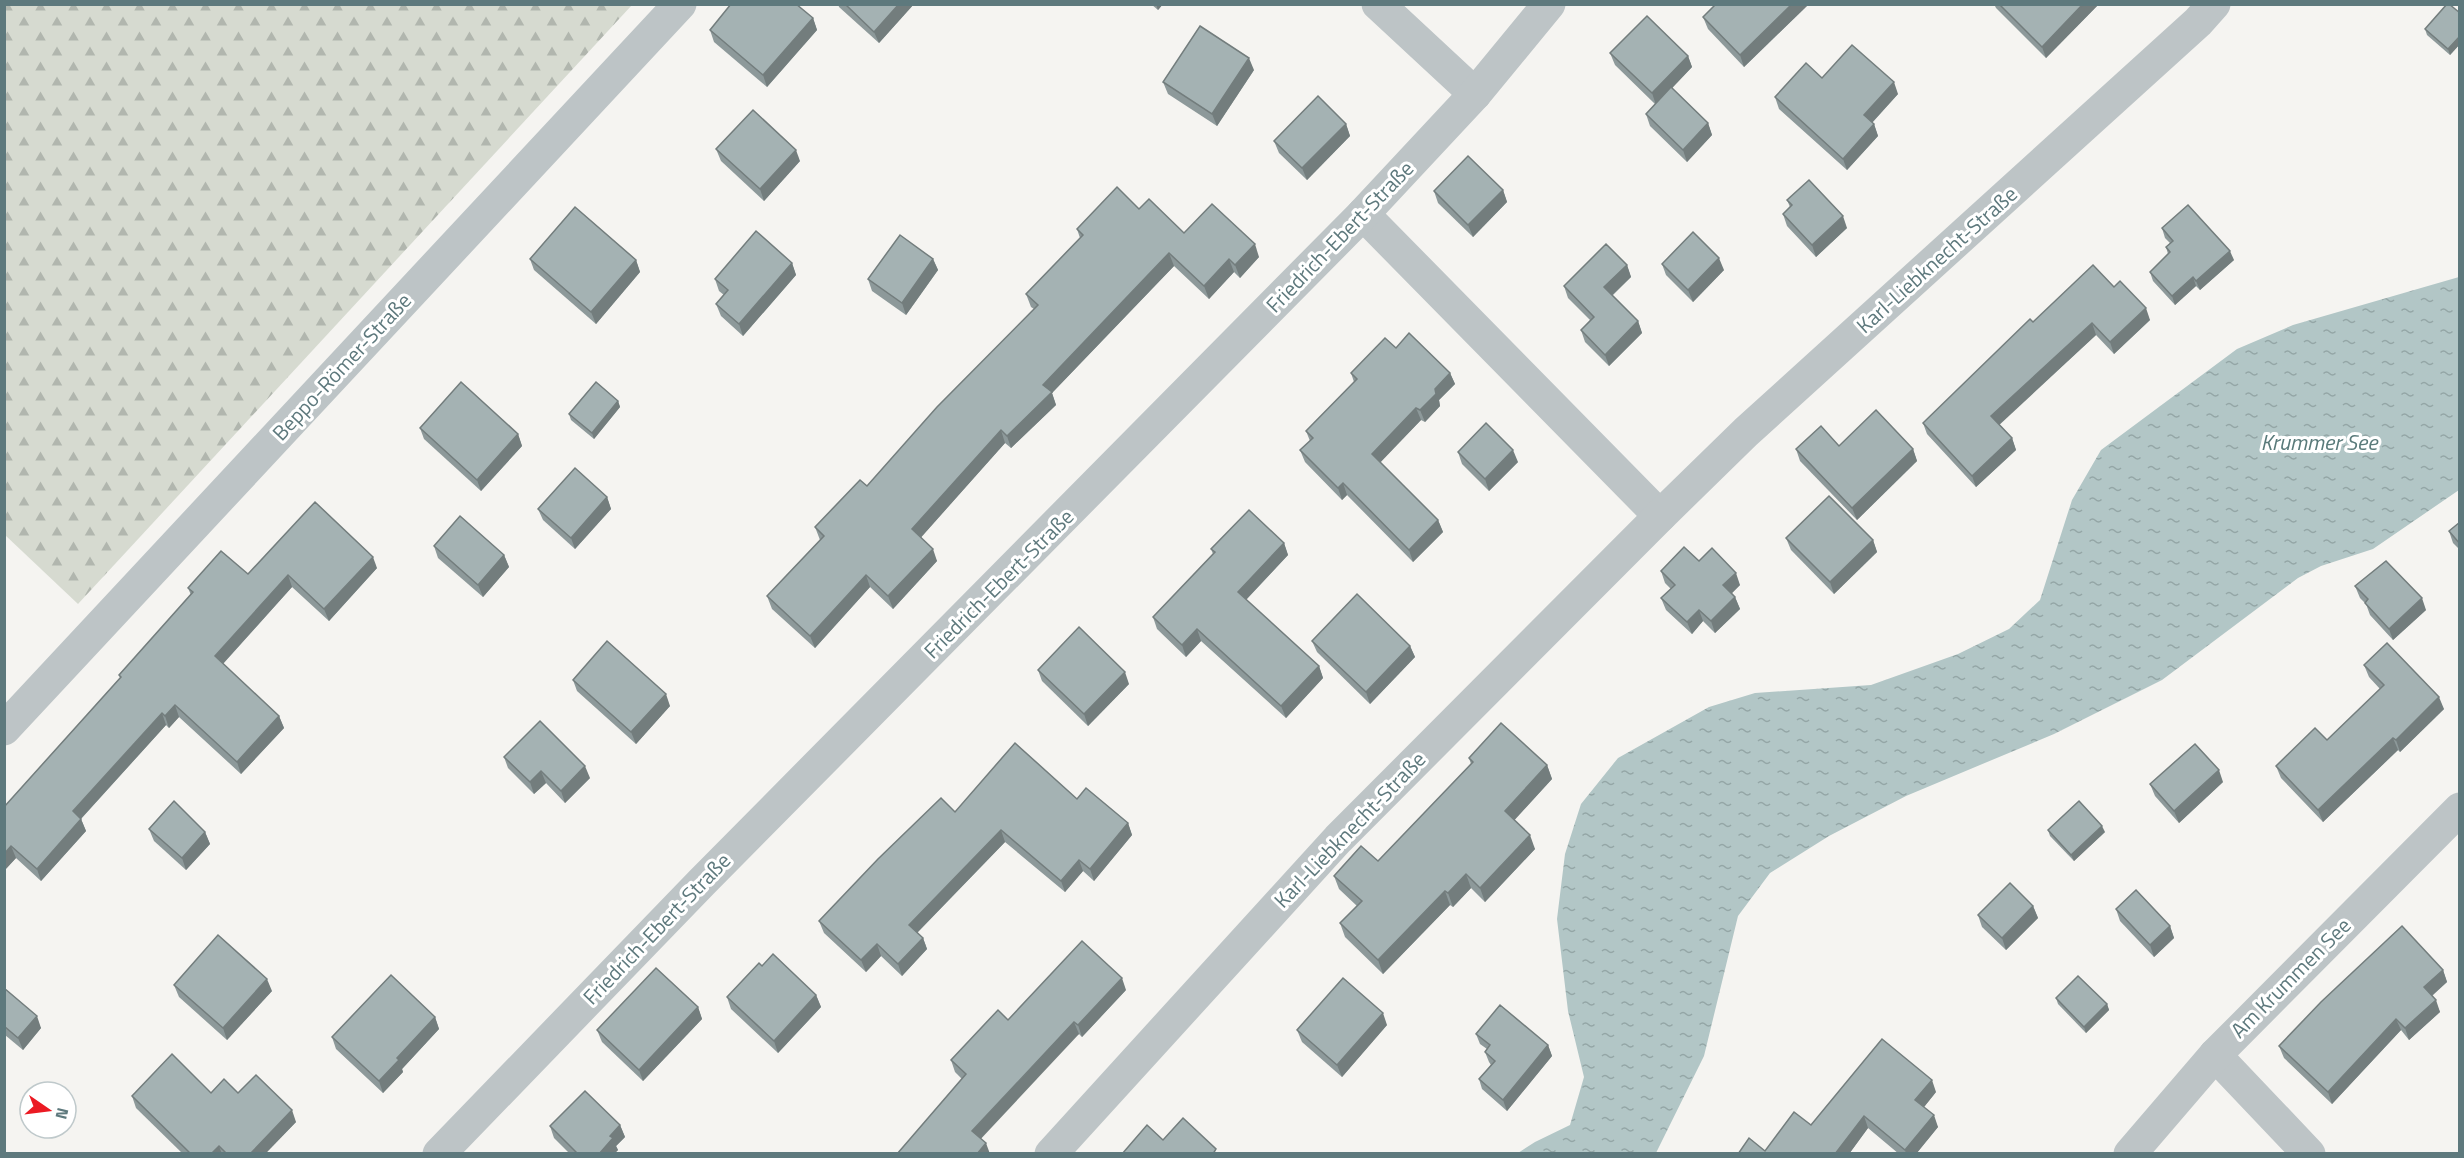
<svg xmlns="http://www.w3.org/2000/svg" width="2464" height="1158" font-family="'Titillium Web',sans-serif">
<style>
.forest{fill:url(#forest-firs)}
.water{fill:url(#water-ripples)}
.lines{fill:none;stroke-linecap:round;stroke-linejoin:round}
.minor{stroke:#bdc4c6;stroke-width:33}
.wall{fill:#8d999a}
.shaded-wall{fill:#737d7d}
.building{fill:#a4b2b3;stroke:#737d7d;stroke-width:1.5}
.labels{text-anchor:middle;stroke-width:6;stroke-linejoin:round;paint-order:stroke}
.street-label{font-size:21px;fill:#5e797d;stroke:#fff}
.water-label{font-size:22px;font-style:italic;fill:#597a7a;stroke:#fff}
</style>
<defs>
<pattern id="forest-firs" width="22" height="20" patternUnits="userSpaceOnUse" patternTransform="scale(1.5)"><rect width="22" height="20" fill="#d6dad0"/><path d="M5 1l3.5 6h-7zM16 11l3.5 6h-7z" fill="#b1b6ae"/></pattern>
<pattern id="water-ripples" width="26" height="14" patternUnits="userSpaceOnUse" patternTransform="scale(1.5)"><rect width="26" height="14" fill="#b2c6c6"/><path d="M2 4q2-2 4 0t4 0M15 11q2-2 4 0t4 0" fill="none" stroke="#94a6a6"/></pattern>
</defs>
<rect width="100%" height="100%" fill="#f5f4f1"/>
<polygon class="forest" points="4,5 5,4 632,5 78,604 5,535"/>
<polygon class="water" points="2459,277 2459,490 2373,549 2321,566 2298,578 2162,680 2054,734 1906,796 1829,836 1770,873 1738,916 1704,1056 1656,1153 1518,1153 1535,1142 1570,1125 1584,1077 1568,1011 1557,919 1565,854 1581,804 1618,758 1709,707 1755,693 1871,685 1958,654 2009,629 2040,600 2072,500 2101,450 2237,349 2293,325"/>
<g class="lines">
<g class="minor">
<polyline points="1378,4 1475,94"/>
<polyline points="1363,214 1660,516"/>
<polyline points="4,729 680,4"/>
<polyline points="2215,1055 2309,1154"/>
<polyline points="439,1154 702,882 1363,214 1475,94 1549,4"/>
<polyline points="1051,1154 1338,839 1660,516 1746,432 2198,22 2214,4"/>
<polyline points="2130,1154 2215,1055 2460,809"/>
</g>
</g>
<g class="wall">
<polygon points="838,4 914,4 879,43 839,7"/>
<polygon points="1151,4 1163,4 1158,10"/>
<polygon points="1716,4 1809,4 1744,67 1708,29 1703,17"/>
<polygon points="1994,4 2099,4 2046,58 1996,8"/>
<polygon points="2460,13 2460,44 2450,55 2427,35 2425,29"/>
<polygon points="813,18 817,30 767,87 714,42 710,30"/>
<polygon points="1610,53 1688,56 1692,67 1672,88 1708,123 1712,135 1687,162 1650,126 1646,114 1655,104 1615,65"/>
<polygon points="1254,70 1217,126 1168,94 1163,82"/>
<polygon points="1822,78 1898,94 1872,123 1874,124 1878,136 1847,170 1779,109 1775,97"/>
<polygon points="1346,124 1350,136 1307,180 1279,153 1274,141"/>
<polygon points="716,149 800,161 764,201 721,161"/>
<polygon points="1503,190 1507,202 1473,237 1438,203 1434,191"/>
<polygon points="1787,200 1847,228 1816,257 1787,226 1783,214 1790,207"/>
<polygon points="1139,209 1184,233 1259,257 1240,278 1234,272 1209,299 1174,266 1052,393 1056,405 1011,448 1005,443 921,537 937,561 893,609 870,587 815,648 772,609 767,596 820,540 815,527 867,486 1034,309 1031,307 1026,294 1080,238 1077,229"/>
<polygon points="2162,228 2234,260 2200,290 2196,286 2175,305 2153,281 2150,272 2168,254 2166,247 2170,243 2165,238"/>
<polygon points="530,259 636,260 640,272 596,324 534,270"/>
<polygon points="933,259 938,270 906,315 872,291 868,279"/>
<polygon points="792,263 796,275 743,336 721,316 716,304 724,295 719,291 715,279"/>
<polygon points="1662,264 1724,270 1693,302 1666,275"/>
<polygon points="1627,265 1631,277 1612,296 1638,321 1642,333 1609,366 1585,342 1581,330 1590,320 1568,298 1564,286"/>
<polygon points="2114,287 2150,320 2114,354 2096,335 1999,424 2012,438 2016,450 1976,487 1927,434 1923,423"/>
<polygon points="1396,348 1450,373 1455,384 1439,400 1440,406 1425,422 1421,420 1380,462 1438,520 1443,532 1413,562 1347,495 1342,500 1305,462 1300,450 1310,441 1306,431 1354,382 1351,373"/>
<polygon points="618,401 620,407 594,439 571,420 569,414"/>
<polygon points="420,428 518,434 522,446 481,491 424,439"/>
<polygon points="1839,446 1913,449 1917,461 1857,520 1800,461 1796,449"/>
<polygon points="1458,452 1518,462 1489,491 1462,464"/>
<polygon points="607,497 611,509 575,549 543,520 538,509"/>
<polygon points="2460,522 2460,550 2453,543 2449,531"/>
<polygon points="1786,538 1873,540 1877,552 1834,594 1791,550"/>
<polygon points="1284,543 1288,555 1246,600 1319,666 1323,678 1286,718 1201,641 1186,657 1157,629 1153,617 1213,554 1211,549"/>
<polygon points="434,546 504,555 509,567 483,597 438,558"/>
<polygon points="1699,561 1740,585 1732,593 1735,597 1740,609 1715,633 1703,621 1692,634 1666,610 1661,598 1671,589 1665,583 1661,571"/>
<polygon points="377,568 329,621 292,587 223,664 279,716 284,728 241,774 179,717 169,728 166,725 81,819 86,831 41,881 16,858 4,871 4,807 120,678 119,675 191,595 188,588 248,574"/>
<polygon points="2355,586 2426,610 2393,640 2370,615 2366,604 2360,598"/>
<polygon points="1312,641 1410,646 1415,657 1370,704 1317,652"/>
<polygon points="2364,665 2444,709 2400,752 2398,750 2323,822 2281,778 2276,766 2327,740 2380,689 2369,677"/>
<polygon points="1038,670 1129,684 1088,726 1042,681"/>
<polygon points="573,680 670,706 636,744 577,691"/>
<polygon points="504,757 590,778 565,803 546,783 534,794 508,768"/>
<polygon points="1469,758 1547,765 1552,779 1514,820 1535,849 1485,902 1471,888 1453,907 1450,905 1383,974 1345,937 1340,923 1357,906 1339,889 1334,876 1378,861 1471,764"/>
<polygon points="2223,782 2179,823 2155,796 2150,784"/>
<polygon points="1077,799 1128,823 1132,835 1094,881 1083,871 1065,892 1005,842 917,933 923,938 927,949 902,976 881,956 866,972 824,933 819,921 955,812"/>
<polygon points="149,829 205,832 210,844 186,870 154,841"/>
<polygon points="2048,830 2105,832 2074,861 2050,836"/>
<polygon points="2033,906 2038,918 2006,950 1982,927 1978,915"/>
<polygon points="2116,909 2170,926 2174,938 2154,957 2120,921"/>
<polygon points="762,966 816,995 821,1007 778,1053 731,1009 727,997"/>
<polygon points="2443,970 2447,982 2432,996 2440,1012 2409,1040 2401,1030 2332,1104 2284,1058 2279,1046"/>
<polygon points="174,985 272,991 227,1040 179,997"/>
<polygon points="4,988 41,1028 23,1050 5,1035"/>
<polygon points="1126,990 1082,1037 1079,1034 897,1154 962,1079 955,1072 951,1060"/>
<polygon points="2056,998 2107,1004 2109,1010 2086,1033 2058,1004"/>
<polygon points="698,1007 702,1019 643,1081 602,1042 597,1030"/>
<polygon points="435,1017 439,1029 402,1069 403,1072 383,1093 336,1049 332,1037"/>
<polygon points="1387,1025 1342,1077 1302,1042 1297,1030"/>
<polygon points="1476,1034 1548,1045 1552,1056 1507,1111 1482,1089 1479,1079 1491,1065 1489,1062 1485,1052 1487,1049 1480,1044"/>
<polygon points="1936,1092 1924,1107 1938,1127 1916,1154 1899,1154 1868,1128 1849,1154 1738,1154 1765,1151 1811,1125"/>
<polygon points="211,1093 238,1093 296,1122 265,1154 183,1154 136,1108 132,1096"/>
<polygon points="620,1125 625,1137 616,1146 618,1150 614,1154 570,1154 554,1138 550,1126"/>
</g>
<g class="shaded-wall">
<polygon points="899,4 914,4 879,43 874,32"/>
<polygon points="1156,4 1163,4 1158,10"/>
<polygon points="1792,4 1809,4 1744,67 1740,55"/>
<polygon points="2083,4 2099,4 2046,58 2042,47"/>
<polygon points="813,18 817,30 767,87 763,75"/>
<polygon points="2460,36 2460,44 2450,55 2448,49"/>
<polygon points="1688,56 1692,67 1656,105 1652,93"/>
<polygon points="1249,58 1254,70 1217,126 1212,114"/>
<polygon points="1894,82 1898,94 1868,127 1864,115"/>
<polygon points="1708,123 1712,135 1687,162 1683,150"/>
<polygon points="1346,124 1350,136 1307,180 1302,168"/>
<polygon points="1874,124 1878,136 1847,170 1843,159"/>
<polygon points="796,150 800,161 764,201 760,189"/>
<polygon points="1503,190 1507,202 1473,237 1468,225"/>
<polygon points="1843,216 1847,228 1816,257 1812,245"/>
<polygon points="1255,244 1259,257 1240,278 1235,265"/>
<polygon points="2230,251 2234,260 2200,290 2196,281"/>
<polygon points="1169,253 1174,266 1052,393 1056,405 1011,448 1007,436 1043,385"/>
<polygon points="1719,258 1724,270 1693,302 1688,290"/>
<polygon points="933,259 938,270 906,315 902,303"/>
<polygon points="1229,259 1234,272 1209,299 1204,286"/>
<polygon points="636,260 640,272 596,324 591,312"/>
<polygon points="792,263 796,275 743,336 739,324"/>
<polygon points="1627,265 1631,277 1608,299 1604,287"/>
<polygon points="2193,277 2196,286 2175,305 2172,296"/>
<polygon points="2146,308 2150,320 2114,354 2110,342"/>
<polygon points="1638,321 1642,333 1609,366 1605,355"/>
<polygon points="2092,323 2096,335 1996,428 1991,416"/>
<polygon points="1450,373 1455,384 1439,400 1440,406 1425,422 1420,410 1435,389"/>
<polygon points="618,401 620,407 594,439 592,433"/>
<polygon points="1416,408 1421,420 1377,466 1372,454"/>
<polygon points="1001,430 1005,443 917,542 912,529"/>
<polygon points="518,434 522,446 481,491 477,480"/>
<polygon points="2012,438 2016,450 1976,487 1972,476"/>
<polygon points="1913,449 1917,461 1857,520 1852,508"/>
<polygon points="1513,450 1518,462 1489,491 1485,479"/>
<polygon points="1343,483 1347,495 1342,500 1338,488"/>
<polygon points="607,497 611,509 575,549 571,538"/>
<polygon points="1438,520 1443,532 1413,562 1409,550"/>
<polygon points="1873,540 1877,552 1834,594 1830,582"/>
<polygon points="1284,543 1288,555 1242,604 1238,592"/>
<polygon points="933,549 937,561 893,609 888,596"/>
<polygon points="504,555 509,567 483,597 478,585"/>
<polygon points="373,557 377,568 329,621 324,609"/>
<polygon points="1736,573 1740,585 1728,597 1723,585"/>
<polygon points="288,575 292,587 219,668 215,656"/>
<polygon points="866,575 870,587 815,648 810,636"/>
<polygon points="1735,597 1740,609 1715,633 1711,621"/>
<polygon points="2422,598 2426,610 2393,640 2389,629"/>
<polygon points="1699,610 1703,621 1692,634 1687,622"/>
<polygon points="1197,629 1201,641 1186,657 1182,645"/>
<polygon points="1410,646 1415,657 1370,704 1366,692"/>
<polygon points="1319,666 1323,678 1286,718 1281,706"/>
<polygon points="1125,672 1129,684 1088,726 1084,714"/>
<polygon points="666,694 670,706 636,744 631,732"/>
<polygon points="2439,697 2444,709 2400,752 2396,740"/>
<polygon points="175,705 179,717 169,728 165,716"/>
<polygon points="162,713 166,725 77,823 73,811"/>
<polygon points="279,716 284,728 241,774 237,762"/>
<polygon points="2393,738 2398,750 2323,822 2318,810"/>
<polygon points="1547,765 1552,779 1510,825 1505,811"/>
<polygon points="585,766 590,778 565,803 561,791"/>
<polygon points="2219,770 2223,782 2179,823 2174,811"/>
<polygon points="541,771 546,783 534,794 530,782"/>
<polygon points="81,819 86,831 41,881 37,869"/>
<polygon points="1128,823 1132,835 1094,881 1090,869"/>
<polygon points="2102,826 2105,832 2074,861 2071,855"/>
<polygon points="1001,830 1005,842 913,937 909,925"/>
<polygon points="205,832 210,844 186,870 182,858"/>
<polygon points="1530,835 1535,849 1485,902 1480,888"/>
<polygon points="11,846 16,858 4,871 4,854"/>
<polygon points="1079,860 1083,871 1065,892 1061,881"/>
<polygon points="1466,874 1471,888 1453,907 1448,893"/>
<polygon points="1445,891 1450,905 1383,974 1378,960"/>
<polygon points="2033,906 2038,918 2006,950 2002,938"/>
<polygon points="2170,926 2174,938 2154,957 2150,945"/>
<polygon points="923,938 927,949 902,976 898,964"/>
<polygon points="877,944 881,956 866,972 861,960"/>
<polygon points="2443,970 2447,982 2428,999 2424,987"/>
<polygon points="1122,978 1126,990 1082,1037 1078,1025"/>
<polygon points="267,979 272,991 227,1040 223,1028"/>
<polygon points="816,995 821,1007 778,1053 774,1041"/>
<polygon points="2436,1000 2440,1012 2409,1040 2405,1028"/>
<polygon points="2107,1004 2109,1010 2086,1033 2084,1027"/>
<polygon points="698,1007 702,1019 643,1081 639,1070"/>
<polygon points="1383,1013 1387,1025 1342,1077 1337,1065"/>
<polygon points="37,1016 41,1028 23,1050 18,1038"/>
<polygon points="435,1017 439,1029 402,1069 403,1072 383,1093 379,1081 397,1058"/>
<polygon points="2396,1019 2401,1030 2332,1104 2328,1092"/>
<polygon points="1074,1022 1079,1034 977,1143 972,1131"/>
<polygon points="1548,1045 1552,1056 1507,1111 1503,1100"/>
<polygon points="1932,1080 1936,1092 1920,1112 1915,1100"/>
<polygon points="292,1110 296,1122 265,1154 250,1154"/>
<polygon points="1934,1115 1938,1127 1916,1154 1906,1154 1905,1150"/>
<polygon points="1864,1116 1868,1128 1849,1154 1835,1154"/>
<polygon points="620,1125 625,1137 616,1146 618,1150 614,1154 599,1154 610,1136"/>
<polygon points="986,1143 990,1154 977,1154"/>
<polygon points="219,1146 222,1154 211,1154"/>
</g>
<g class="building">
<polygon points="731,4 796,4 813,18 763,75 710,30"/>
<polygon points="845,4 899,4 874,32"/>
<polygon points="1716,4 1792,4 1740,55 1703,17"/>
<polygon points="1999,4 2083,4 2042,47"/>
<polygon points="2447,4 2449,4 2460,13 2460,36 2448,49 2425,29"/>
<polygon points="1647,16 1688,56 1652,93 1610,53"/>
<polygon points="1200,26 1249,58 1212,114 1163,82"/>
<polygon points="1852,45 1894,82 1864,115 1874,124 1843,159 1775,97 1806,63 1822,78"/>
<polygon points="1671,87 1708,123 1683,150 1646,114"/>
<polygon points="1318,96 1346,124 1302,168 1274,141"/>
<polygon points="753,110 796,150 760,189 716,149"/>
<polygon points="1468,156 1503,190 1468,225 1434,191"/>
<polygon points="1809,180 1843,216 1812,245 1783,214 1792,205 1787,200"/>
<polygon points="1117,187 1139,209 1149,199 1184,233 1212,204 1255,244 1235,265 1229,259 1204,286 1169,253 1043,385 1052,392 1007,436 1001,430 912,529 933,549 888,596 866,575 810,636 767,596 824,536 815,527 860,480 867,486 937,407 1038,305 1026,294 1083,235 1077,229"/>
<polygon points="2188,205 2230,251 2196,281 2193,277 2172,296 2150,272 2170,252 2166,247 2173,241 2162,228"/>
<polygon points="575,207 636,260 591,312 530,259"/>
<polygon points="756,231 792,263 739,324 716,304 728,290 715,279"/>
<polygon points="1693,232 1719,258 1688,290 1662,264"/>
<polygon points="900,235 933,259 902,303 868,279"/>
<polygon points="1606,244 1627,265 1604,287 1638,321 1605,355 1581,330 1594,317 1564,286"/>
<polygon points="2093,265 2114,287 2120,281 2146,308 2110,342 2092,323 1991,416 2012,438 1972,476 1923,423 2030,319 2033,322"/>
<polygon points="1409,333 1450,373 1435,389 1436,394 1420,410 1416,408 1372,454 1438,520 1409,550 1343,483 1338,488 1300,450 1313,438 1306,431 1357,379 1351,373 1385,338 1396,348"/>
<polygon points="461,382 518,434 477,480 420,428"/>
<polygon points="596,382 618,401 592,433 569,414"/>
<polygon points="1876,410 1913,449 1852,508 1796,449 1821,426 1839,446"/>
<polygon points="1486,423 1513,450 1485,479 1458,452"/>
<polygon points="575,468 607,497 571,538 538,509"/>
<polygon points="1829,496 1873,540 1830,582 1786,538"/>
<polygon points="315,502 373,557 324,609 288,575 215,656 279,716 237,762 175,705 165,716 162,713 73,811 81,819 37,869 11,846 4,854 4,807 121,677 119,675 193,592 188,588 221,551 248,574"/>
<polygon points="1249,510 1284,543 1238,592 1319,666 1281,706 1197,629 1182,645 1153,617 1215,552 1211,549"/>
<polygon points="460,516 504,555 478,585 434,546"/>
<polygon points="2460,522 2460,544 2449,531"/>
<polygon points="1684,547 1699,561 1712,548 1736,573 1723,585 1735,597 1711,621 1699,610 1687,622 1661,598 1675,585 1661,571"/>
<polygon points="2386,561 2422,598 2389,629 2365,603 2368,599 2355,586"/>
<polygon points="1357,594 1410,646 1366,692 1312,641"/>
<polygon points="1079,627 1125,672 1084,714 1038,670"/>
<polygon points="607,641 666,694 631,732 573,680"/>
<polygon points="2387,643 2439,697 2396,740 2393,738 2318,810 2276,766 2315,728 2327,740 2384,685 2364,665"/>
<polygon points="540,721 585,766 561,791 541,771 530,782 504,757"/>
<polygon points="1501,723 1547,765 1505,811 1530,835 1480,888 1466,874 1448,893 1445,891 1378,960 1340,923 1362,901 1334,876 1361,846 1378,861 1473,762 1469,758"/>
<polygon points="1015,743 1077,799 1086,788 1128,823 1090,869 1079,860 1061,881 1001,830 909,925 923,938 898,964 877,944 861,960 819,921 878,859 941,798 955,812"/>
<polygon points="2195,744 2219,770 2174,811 2150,784"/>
<polygon points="174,801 205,832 182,858 149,829"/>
<polygon points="2079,801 2102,826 2071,855 2048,830"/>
<polygon points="2010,883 2033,906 2002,938 1978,915"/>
<polygon points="2136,890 2170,926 2150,945 2116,909"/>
<polygon points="2402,926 2443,970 2424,987 2436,1000 2405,1028 2396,1019 2328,1092 2279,1046 2321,1002"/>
<polygon points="218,935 267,979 223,1028 174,985"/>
<polygon points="1082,941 1122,978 1078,1025 1074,1022 972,1131 986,1143 977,1154 897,1154 966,1074 951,1060 998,1010 1008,1020"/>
<polygon points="773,954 816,995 774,1041 727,997 759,963 762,966"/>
<polygon points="656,968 698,1007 639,1070 597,1030"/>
<polygon points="391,975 435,1017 397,1058 399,1060 379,1081 332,1037"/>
<polygon points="2078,976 2107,1004 2084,1027 2056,998"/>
<polygon points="1343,978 1383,1013 1337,1065 1297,1030"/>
<polygon points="4,988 37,1016 18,1038 4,1026"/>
<polygon points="1500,1005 1548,1045 1503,1100 1479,1079 1495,1061 1485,1052 1490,1045 1476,1034"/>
<polygon points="1882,1039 1932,1080 1915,1100 1934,1115 1905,1150 1864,1116 1835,1154 1738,1154 1749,1138 1765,1151 1794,1112 1811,1125"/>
<polygon points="172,1054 211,1093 224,1079 238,1093 256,1075 292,1110 250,1154 227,1154 219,1146 211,1154 191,1154 132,1096"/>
<polygon points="585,1091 620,1125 610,1136 613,1138 599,1154 578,1154 550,1126"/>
<polygon points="1183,1118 1216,1149 1213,1154 1122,1154 1147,1125 1163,1140"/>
</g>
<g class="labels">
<g class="street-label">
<text transform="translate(1340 237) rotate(-46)" y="7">Friedrich-Ebert-Straße</text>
<text transform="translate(1937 260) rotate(-42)" y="7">Karl-Liebknecht-Straße</text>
<text transform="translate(342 367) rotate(-47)" y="7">Beppo-Römer-Straße</text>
<text transform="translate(999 584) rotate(-45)" y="7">Friedrich-Ebert-Straße</text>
<text transform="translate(1350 830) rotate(-46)" y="7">Karl-Liebknecht-Straße</text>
<text transform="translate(657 929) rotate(-46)" y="7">Friedrich-Ebert-Straße</text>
<text transform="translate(2291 978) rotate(-45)" y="7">Am Krummen See</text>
</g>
<g class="water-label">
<text x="2319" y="450">Krummer See</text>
</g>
</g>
<rect width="2464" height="1158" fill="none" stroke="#5e797d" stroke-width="12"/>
<g transform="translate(48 1110) rotate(104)"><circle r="28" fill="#ffffff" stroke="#bfc9cb" stroke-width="1.5"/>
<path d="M0-4.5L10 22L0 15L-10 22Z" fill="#eb1a23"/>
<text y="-9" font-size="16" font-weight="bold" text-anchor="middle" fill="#5e797d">N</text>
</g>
</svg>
